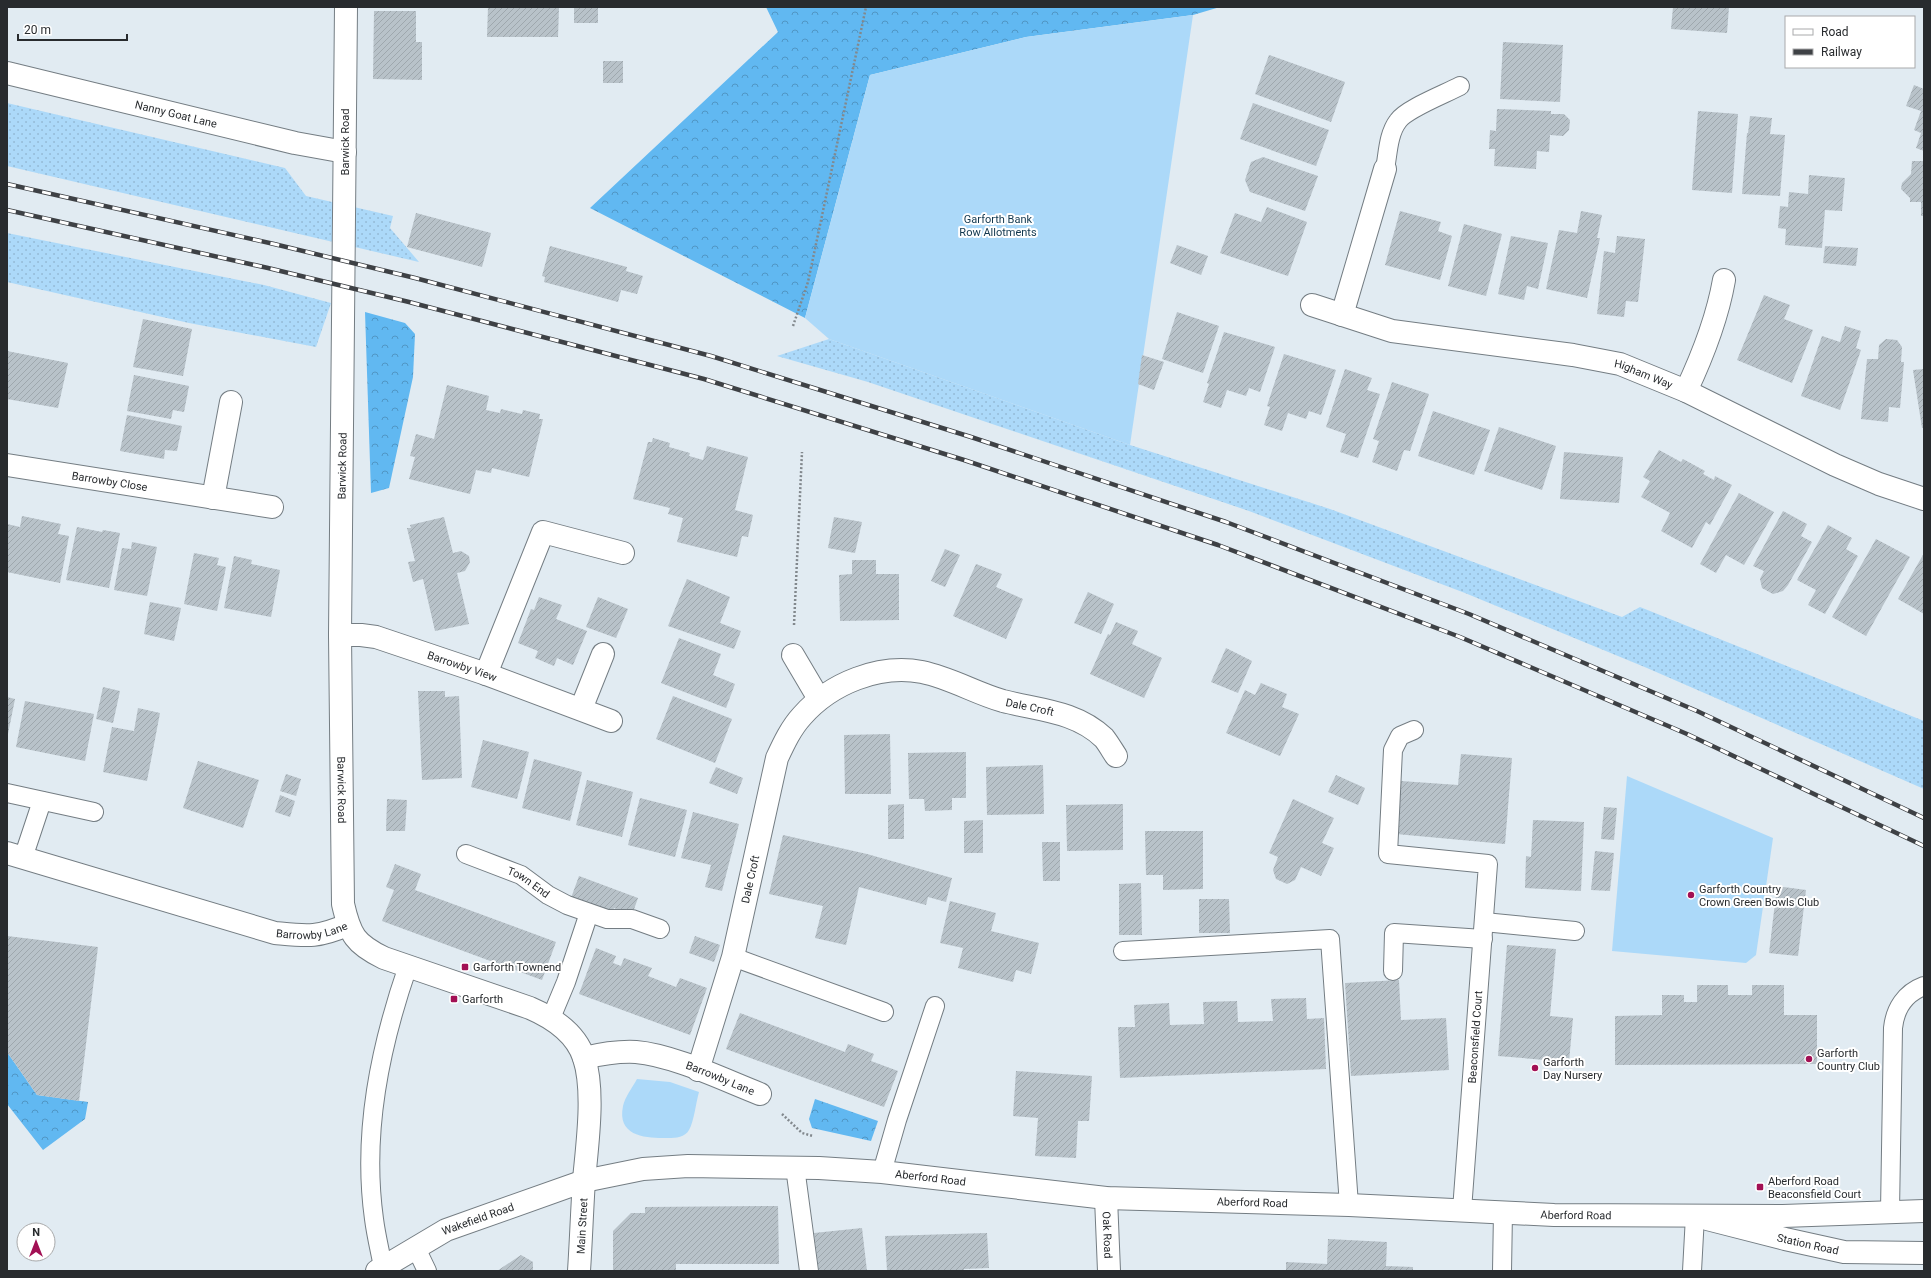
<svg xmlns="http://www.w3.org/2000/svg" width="1931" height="1278" font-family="Roboto,sans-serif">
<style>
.grass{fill:url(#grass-dots)}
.forest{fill:url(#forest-crowns)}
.garden{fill:#acd9f9}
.building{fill:url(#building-hatch)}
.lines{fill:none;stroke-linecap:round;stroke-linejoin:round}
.lane-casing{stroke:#747d83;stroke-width:20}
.street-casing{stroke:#747d83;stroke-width:24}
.secondary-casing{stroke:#747d83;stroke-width:24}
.primary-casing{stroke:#747d83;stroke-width:24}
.path{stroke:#82888d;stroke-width:2.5;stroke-dasharray:2 2;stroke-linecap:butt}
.lane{stroke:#fff;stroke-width:18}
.street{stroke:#fff;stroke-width:22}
.secondary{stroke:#fff;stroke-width:22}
.primary{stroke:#fff;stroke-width:22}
.rail-casing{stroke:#3e4145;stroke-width:4.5}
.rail{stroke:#fff;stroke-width:3;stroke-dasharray:9;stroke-linecap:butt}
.poi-dot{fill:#a21054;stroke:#fff;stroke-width:1.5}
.labels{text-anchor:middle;stroke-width:4;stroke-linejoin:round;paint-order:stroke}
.street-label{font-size:11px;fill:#282b2e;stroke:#fff}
.park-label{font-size:11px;fill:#11374e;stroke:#fff}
.poi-label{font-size:11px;fill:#282b2e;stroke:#fff;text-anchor:start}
</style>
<defs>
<pattern id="grass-dots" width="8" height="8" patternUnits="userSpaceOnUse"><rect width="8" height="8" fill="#acd9f9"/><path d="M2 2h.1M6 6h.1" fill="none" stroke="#94bad6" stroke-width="1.8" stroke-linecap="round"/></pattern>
<pattern id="forest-crowns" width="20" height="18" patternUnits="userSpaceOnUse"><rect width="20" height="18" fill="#61b8f1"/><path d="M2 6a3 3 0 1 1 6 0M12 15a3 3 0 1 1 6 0" fill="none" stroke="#5096c4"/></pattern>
<pattern id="building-hatch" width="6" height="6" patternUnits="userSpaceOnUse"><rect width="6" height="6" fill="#b8c2c9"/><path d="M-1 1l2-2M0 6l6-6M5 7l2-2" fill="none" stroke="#9ea7ad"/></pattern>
</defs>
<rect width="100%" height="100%" fill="#e1ebf2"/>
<g class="grass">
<polygon points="7,103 285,168 306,196 393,216 390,228 419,262 7,166"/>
<polygon points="7,233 264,285 331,303 316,347 189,323 7,282"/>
<polygon points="829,339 1130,445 1330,509 1622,617 1640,607 1924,721 1924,789 1647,668 1465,593 1249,511 868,382 777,356"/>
</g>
<g class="forest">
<polygon points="766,7 1220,7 1193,15 1026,37 870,75 805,318 590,208 778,32"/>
<polygon points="365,312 405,323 415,334 413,377 389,488 371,493"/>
<polygon points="7,1052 37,1095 88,1102 85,1119 43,1150 7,1104"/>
<polygon points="815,1099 878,1121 871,1141 812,1128 809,1119"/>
</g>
<g class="garden">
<polygon points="1193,15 1130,445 829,339 805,318 870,75 1026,37"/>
<polygon points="1627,776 1773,838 1756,955 1746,963 1612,951"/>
<path d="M 637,1079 L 670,1082 L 699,1092 C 696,1102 694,1122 689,1130 C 684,1139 672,1138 663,1138 C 643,1138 617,1135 623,1106 C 625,1097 632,1088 637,1079 Z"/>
</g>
<g class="building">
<polygon points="488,7 559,8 558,37 487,37"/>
<rect x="574" y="7" width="24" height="16"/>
<polygon points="1673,7 1729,7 1727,33 1671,29"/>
<polygon points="374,11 416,11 416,42 422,42 422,80 373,79"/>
<polygon points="1503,42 1563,45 1560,102 1500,99"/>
<polygon points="1269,55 1345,82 1331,122 1255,94"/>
<rect x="603" y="61" width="20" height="22"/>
<polygon points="1914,85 1924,89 1924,151 1916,148 1921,133 1914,130 1921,111 1906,106"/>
<polygon points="1253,103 1329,130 1316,166 1240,139"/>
<polygon points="1497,109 1551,111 1551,114 1564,114 1570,120 1569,130 1563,136 1550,135 1549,152 1537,151 1536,169 1494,166 1495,149 1489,149 1490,130 1496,131"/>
<polygon points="1698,111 1738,114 1732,193 1692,190"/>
<polygon points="1750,116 1772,118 1770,134 1785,135 1780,196 1742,194 1747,133 1748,133"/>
<polygon points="1263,157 1318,176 1305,211 1250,192 1245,180 1251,162"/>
<polygon points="1912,161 1924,161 1924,216 1921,216 1921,202 1910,202 1910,198 1901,189 1902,183 1911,174"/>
<polygon points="1809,175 1845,178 1842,211 1825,210 1822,248 1785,245 1786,229 1778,228 1780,206 1788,207 1789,192 1808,194"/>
<polygon points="1267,207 1307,222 1288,276 1220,253 1235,213 1261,222"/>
<polygon points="1400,211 1441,222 1438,231 1452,236 1440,280 1385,265"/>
<polygon points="1581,211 1602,215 1597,238 1600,238 1587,298 1546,289 1559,230 1577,233"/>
<polygon points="416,213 491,233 482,267 407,247"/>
<polygon points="1464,224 1502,234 1486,296 1448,286"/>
<polygon points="1511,236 1548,243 1538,289 1527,286 1524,300 1498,294"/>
<polygon points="1617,236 1645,239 1638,302 1626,301 1624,317 1597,314 1604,251 1615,253"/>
<polygon points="1177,245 1208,256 1201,275 1170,263"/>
<polygon points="550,246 627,267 626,271 643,276 637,294 621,290 618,302 544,282 545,277 542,276"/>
<polygon points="1825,246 1858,248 1856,266 1823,263"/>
<polygon points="1764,295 1790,305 1784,319 1813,330 1792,383 1737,360"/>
<polygon points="1177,312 1219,326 1203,373 1162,359"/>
<polygon points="143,319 192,329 183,376 133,367"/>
<polygon points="1845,326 1861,331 1856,348 1861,350 1840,410 1801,396 1822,336 1840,342"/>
<polygon points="1224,332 1275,347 1260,392 1249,388 1246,396 1227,390 1221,408 1203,402 1209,384 1207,383"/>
<polygon points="1886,339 1897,340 1902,347 1901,362 1904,362 1900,408 1889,407 1888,422 1861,419 1867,359 1878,359 1879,345"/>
<polygon points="7,351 68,363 58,408 7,399"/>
<polygon points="1284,354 1336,370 1321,415 1309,411 1306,419 1288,413 1282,431 1264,425 1270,407 1267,406"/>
<polygon points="1142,355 1164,362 1154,390 1138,384"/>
<polygon points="1345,369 1372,378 1367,390 1380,394 1358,458 1340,452 1346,434 1326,427"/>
<polygon points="1924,369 1924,428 1922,428 1913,370"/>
<polygon points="134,375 189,386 184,412 173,410 171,419 127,411"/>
<polygon points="1392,382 1429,394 1410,451 1404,450 1397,471 1372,462 1379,441 1373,439"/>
<polygon points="447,385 489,396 486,410 500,413 501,409 522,414 523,410 540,414 539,419 543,419 529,477 492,468 491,473 476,470 470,494 409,479 415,457 410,456 416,434 434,439"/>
<polygon points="1433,411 1490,430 1474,475 1418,456"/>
<polygon points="127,415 182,426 177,451 165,450 164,459 120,451"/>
<polygon points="1499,427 1556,446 1542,490 1484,471"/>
<polygon points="653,438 670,443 669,447 690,453 689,456 703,460 707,446 748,457 735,510 753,515 748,537 742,536 737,557 677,542 683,518 668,514 670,508 633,499 648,442 652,442"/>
<polygon points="1659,450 1681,462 1683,459 1705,471 1703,474 1714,480 1715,476 1732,485 1710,525 1706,522 1692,548 1661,531 1670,513 1641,497 1650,481 1643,477"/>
<polygon points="1564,452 1623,457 1619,503 1560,499"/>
<polygon points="1739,493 1774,512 1744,565 1726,555 1716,573 1700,564"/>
<polygon points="1783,511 1807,524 1801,536 1812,542 1788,585 1783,591 1773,594 1762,588 1760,579 1764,571 1753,566"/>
<polygon points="22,516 61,524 58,534 69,536 60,583 7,572 7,524 20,527"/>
<polygon points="444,517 453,553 461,551 469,556 470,562 465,571 457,573 469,624 435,631 423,579 413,582 408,562 415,561 407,528 411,528 410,525"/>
<polygon points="834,517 862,522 855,553 828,548"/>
<polygon points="1828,525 1852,538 1846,549 1858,556 1825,614 1808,605 1816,590 1797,580"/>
<polygon points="77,527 102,532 103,530 120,533 109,588 66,580"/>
<polygon points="1876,539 1910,557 1866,636 1832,617"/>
<polygon points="132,542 157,547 147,596 114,590 122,548 131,549"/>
<polygon points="945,549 960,555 945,587 931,581"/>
<polygon points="194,553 219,558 217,565 226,567 217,611 184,604"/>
<polygon points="1924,553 1924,614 1898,599"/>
<polygon points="234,556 252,560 251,564 280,570 271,617 224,608"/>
<polygon points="852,560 876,560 876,574 899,574 899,620 840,621 839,575 852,574"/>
<polygon points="976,564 1002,574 996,587 1023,599 1006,639 953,616"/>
<polygon points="687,579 730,597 720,623 741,631 734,649 668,626"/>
<polygon points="1088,592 1114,604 1101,634 1074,623"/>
<polygon points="539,597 562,605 556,619 587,631 573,665 557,658 554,666 535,658 538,651 518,643 531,609 534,610"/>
<polygon points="598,597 628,609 616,638 586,627"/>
<polygon points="150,602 181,608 174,641 144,634"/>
<polygon points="1116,622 1138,631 1132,644 1162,658 1144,698 1090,674 1108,634 1110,635"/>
<polygon points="679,638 721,654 713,675 735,684 726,708 661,683"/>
<polygon points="1226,648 1252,661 1238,693 1211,682"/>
<polygon points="1261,683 1287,694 1282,707 1299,714 1280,756 1226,733 1245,690 1255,695"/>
<polygon points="103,687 120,691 113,723 96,719"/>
<polygon points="418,691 445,691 445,697 459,696 462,778 422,780"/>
<polygon points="673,696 732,719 715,763 656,739"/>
<polygon points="7,697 15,699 8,734 7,734"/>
<polygon points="25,701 94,714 85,761 16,747"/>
<polygon points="138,708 160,713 147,781 103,772 112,727 134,731"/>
<polygon points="890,734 891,794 845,794 844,735"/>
<polygon points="483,740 529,752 517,799 471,787"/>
<polygon points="966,752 966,798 952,798 952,810 925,811 924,799 909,799 908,753"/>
<polygon points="1461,754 1512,758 1505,844 1396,834 1401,781 1458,785"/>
<polygon points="534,759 582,772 570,821 522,808"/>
<polygon points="198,761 259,780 243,828 183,808"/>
<polygon points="1043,765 1044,814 987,815 986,767"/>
<polygon points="716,767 743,778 737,794 709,783"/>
<polygon points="286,774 301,779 296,796 280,791"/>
<polygon points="1336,775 1365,788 1358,805 1328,792"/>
<polygon points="587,780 633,792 622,837 576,825"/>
<polygon points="280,795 295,801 290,817 275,812"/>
<polygon points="640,798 687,810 675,857 628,845"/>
<polygon points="387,799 407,800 405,831 386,831"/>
<polygon points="1293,799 1334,818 1322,843 1334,848 1321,876 1301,867 1295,880 1287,884 1276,879 1273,870 1278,857 1269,853"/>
<polygon points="904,804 904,839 888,839 888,805"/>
<polygon points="1123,804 1123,850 1067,851 1066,805"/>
<polygon points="1604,807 1617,808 1614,840 1601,839"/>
<polygon points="693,812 739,824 722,891 705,887 711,865 681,858"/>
<polygon points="983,820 983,853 964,853 964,821"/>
<polygon points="1533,820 1584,822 1581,891 1525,888 1526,856 1531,857"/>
<polygon points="1145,831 1203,831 1203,889 1163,890 1163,875 1146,875"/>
<polygon points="783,835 867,854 952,878 946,902 928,897 926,905 859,887 846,945 815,938 823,906 769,894"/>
<polygon points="1042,842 1060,842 1060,881 1043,881"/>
<polygon points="1595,851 1614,853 1610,891 1591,890"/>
<polygon points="395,864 421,874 415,890 556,942 542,980 382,921 394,890 386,887"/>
<polygon points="579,876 638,898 632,915 614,908 612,913 571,898"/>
<polygon points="1141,883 1142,935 1119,935 1119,884"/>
<polygon points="1777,886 1806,890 1798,956 1769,953"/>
<polygon points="1199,899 1229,899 1230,933 1199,933"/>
<polygon points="950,901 996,913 991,931 1039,943 1031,974 1016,970 1013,982 958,968 963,948 940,943"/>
<polygon points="7,936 98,947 79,1101 37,1095 7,1052"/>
<polygon points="695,936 720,945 714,962 689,953"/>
<polygon points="1507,945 1556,949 1550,1016 1573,1018 1569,1062 1498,1056"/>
<polygon points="596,948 616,956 613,963 621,966 624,958 652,968 648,976 676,987 680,978 707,988 690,1035 579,994"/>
<polygon points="1399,980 1401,1020 1446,1018 1449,1070 1351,1076 1345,983"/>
<polygon points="1697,985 1728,985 1728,995 1752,995 1752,985 1784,985 1784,1015 1817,1015 1817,1064 1615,1065 1615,1016 1662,1015 1662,995 1684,995 1684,1002 1697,1002"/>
<polygon points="1306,998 1307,1019 1324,1018 1326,1069 1120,1078 1118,1027 1135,1027 1134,1005 1169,1003 1170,1025 1204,1024 1203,1002 1237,1001 1238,1022 1273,1021 1271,999"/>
<polygon points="740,1013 845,1052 848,1044 874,1054 871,1061 898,1071 884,1107 726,1049"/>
<polygon points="1016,1071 1092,1076 1089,1121 1078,1121 1076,1158 1035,1156 1038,1118 1013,1116"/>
<polygon points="778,1206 779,1264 676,1264 676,1271 613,1271 613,1231 631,1213 645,1213 645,1207"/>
<polygon points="862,1228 867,1271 819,1271 814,1233"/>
<polygon points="987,1233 989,1268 964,1269 964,1271 887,1271 885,1236"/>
<polygon points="1328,1239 1387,1242 1386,1266 1413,1267 1413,1271 1286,1271 1286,1262 1327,1264"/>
<polygon points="521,1255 533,1262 533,1271 497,1271"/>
</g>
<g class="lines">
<defs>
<g id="lane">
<path d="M 1385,169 C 1388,154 1388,134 1398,121 C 1406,109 1445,94 1460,86"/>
<polyline points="1414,730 1400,736 1393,750 1388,854 1488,864 1462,1210"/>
<polyline points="7,793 94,812"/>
<path id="s1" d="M 466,854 L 521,875 L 548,895 L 567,905 L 607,919 L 632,919 L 660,929"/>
<polyline points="23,858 42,801"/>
<polyline points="1484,922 1575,931"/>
<polyline points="1123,951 1330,939 1349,1205"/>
<polyline points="733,957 884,1012"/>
<polyline points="1393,971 1394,933 1483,939"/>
<polyline points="551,1018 566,982 589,913"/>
<polyline points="795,1167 809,1271"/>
<polyline points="882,1172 897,1120 935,1006"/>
<path d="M 1890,1211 L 1893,1028 C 1895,1009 1905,993 1924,986"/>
<polyline points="416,1248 427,1271"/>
<path d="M 383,1267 C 380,1251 376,1235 374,1219 C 362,1133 380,1047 408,966"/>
<polyline points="1502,1271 1503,1212"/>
<polyline points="1692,1271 1695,1216"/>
</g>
<g id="street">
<path id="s2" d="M 7,73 L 295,143 L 345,152"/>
<path id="s3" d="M 1312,305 L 1392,331 L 1573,355 L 1620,364 L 1686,391 L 1835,465 L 1879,484 L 1924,499"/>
<polyline points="1342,315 1385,169"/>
<path d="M 1686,391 C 1703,355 1717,320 1724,280"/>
<path id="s4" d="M 7,465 L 272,507"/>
<polyline points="213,498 231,402"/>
<path id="s5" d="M 340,635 L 361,635 L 376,637 L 486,674 L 611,721"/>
<polyline points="793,655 819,699"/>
<polyline points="486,674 543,532 623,553"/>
<polyline points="581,709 603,654"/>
<path id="s6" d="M 7,853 L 275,933 C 307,936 317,938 347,925"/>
<path id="s7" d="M 584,1058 C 601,1054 618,1051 636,1052 C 673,1055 724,1080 760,1094"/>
<path id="s8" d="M 698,1070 L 733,957 L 777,758 C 784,743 791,728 802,716 C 831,683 879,664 922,672 C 951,678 975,693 1003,701 C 1038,710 1076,711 1104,738 C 1108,743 1112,750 1116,756"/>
<path id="s9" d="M 1106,1198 L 1109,1271"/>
<path id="s10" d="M 1707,1219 L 1785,1239 L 1844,1252 L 1924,1253"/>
</g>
<g id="secondary">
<path id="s11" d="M 346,7 L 340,635 L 343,904 C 350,935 355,944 384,958 L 530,1008 C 553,1018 576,1033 584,1058 C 595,1091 587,1146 584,1180 C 582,1210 581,1241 579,1271"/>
</g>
<g id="primary">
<path id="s12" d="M 377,1271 L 446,1230 L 584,1181 L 643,1169 L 688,1166 L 819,1168 L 882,1172 L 1106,1198 L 1349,1205 L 1554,1215 L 1783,1216 L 1924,1211"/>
</g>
</defs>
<use href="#lane" class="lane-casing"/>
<use href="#street" class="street-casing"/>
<use href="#secondary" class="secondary-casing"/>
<use href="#primary" class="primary-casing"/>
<g class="path">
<polyline points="793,326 808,282 866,7"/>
<polyline points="794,625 802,452"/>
<polyline points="782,1114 802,1133 813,1136"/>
</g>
<use href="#lane" class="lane"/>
<use href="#street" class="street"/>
<use href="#secondary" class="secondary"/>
<use href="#primary" class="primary"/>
<defs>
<g id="rail">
<polyline points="7,184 274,244 415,278 711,356 971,437 1226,522 1469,614 1697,711 1924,818"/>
<polyline points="7,210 268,268 409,302 704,379 964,460 1218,545 1460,637 1687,734 1924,846"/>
</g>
</defs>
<use href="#rail" class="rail-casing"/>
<use href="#rail" class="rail"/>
</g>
<g class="poi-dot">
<circle cx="1691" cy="895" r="4"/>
<rect x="461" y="963" width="8" height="8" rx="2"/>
<rect x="450" y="995" width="8" height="8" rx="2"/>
<circle cx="1809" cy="1059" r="4"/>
<circle cx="1535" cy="1068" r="4"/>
<rect x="1756" y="1183" width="8" height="8" rx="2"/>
</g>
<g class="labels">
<g class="street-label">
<text dy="4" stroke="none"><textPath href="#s2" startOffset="174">Nanny Goat Lane</textPath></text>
<text transform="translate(345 142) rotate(-90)" y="4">Barwick Road</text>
<text dy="4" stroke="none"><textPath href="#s3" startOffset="340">Higham Way</textPath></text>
<text transform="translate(342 466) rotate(-89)" y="4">Barwick Road</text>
<text dy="4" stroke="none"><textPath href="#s4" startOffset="104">Barrowby Close</textPath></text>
<text dy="4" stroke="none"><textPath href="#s5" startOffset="127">Barrowby View</textPath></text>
<text dy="4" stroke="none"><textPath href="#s8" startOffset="618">Dale Croft</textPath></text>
<text dy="4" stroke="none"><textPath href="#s11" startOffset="783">Barwick Road</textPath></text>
<text dy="4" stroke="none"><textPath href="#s8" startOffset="198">Dale Croft</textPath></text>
<text dy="4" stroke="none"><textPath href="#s1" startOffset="69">Town End</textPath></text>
<text dy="4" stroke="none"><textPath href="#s6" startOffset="317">Barrowby Lane</textPath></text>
<text transform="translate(1475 1037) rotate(-86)" y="4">Beaconsfield Court</text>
<text dy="4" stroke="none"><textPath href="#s7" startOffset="141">Barrowby Lane</textPath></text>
<text dy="4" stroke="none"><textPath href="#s12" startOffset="575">Aberford Road</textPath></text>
<text dy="4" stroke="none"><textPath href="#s12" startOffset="898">Aberford Road</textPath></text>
<text dy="4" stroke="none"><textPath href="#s12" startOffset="1222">Aberford Road</textPath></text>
<text dy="4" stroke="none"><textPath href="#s12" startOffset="114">Wakefield Road</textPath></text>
<text transform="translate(582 1226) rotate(-87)" y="4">Main Street</text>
<text dy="4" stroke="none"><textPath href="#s9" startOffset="37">Oak Road</textPath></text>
<text dy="4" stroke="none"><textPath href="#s10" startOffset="104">Station Road</textPath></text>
</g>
<g class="park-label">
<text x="998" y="223">Garforth Bank<tspan x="998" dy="13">Row Allotments</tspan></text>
</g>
<g class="poi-label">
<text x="1699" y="893">Garforth Country<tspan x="1699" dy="13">Crown Green Bowls Club</tspan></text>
<text x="473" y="971">Garforth Townend</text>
<text x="462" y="1003">Garforth</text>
<text x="1817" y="1057">Garforth<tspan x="1817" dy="13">Country Club</tspan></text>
<text x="1543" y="1066">Garforth<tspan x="1543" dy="13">Day Nursery</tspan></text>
<text x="1768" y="1185">Aberford Road<tspan x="1768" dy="13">Beaconsfield Court</tspan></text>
</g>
</g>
<rect width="1931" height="1278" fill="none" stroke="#282b2e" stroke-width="16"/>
<rect x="1785" y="16" width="130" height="52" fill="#ffffff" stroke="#a9aaab"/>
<rect x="1793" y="29" width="20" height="6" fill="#ffffff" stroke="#a9aaab"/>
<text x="1821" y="36" font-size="12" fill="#282b2e">Road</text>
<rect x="1793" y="49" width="20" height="6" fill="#3e4145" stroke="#a9aaab"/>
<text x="1821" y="56" font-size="12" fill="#282b2e">Railway</text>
<g transform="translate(36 1242)"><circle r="19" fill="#ffffff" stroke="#a9aaab"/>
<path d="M0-3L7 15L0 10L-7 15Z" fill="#a21054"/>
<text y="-6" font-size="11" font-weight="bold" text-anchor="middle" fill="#282b2e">N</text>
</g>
<path d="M18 34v6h109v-6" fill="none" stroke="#282b2e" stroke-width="2"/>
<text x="24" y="34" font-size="12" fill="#282b2e" stroke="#ffffff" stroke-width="3" paint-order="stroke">20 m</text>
</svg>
